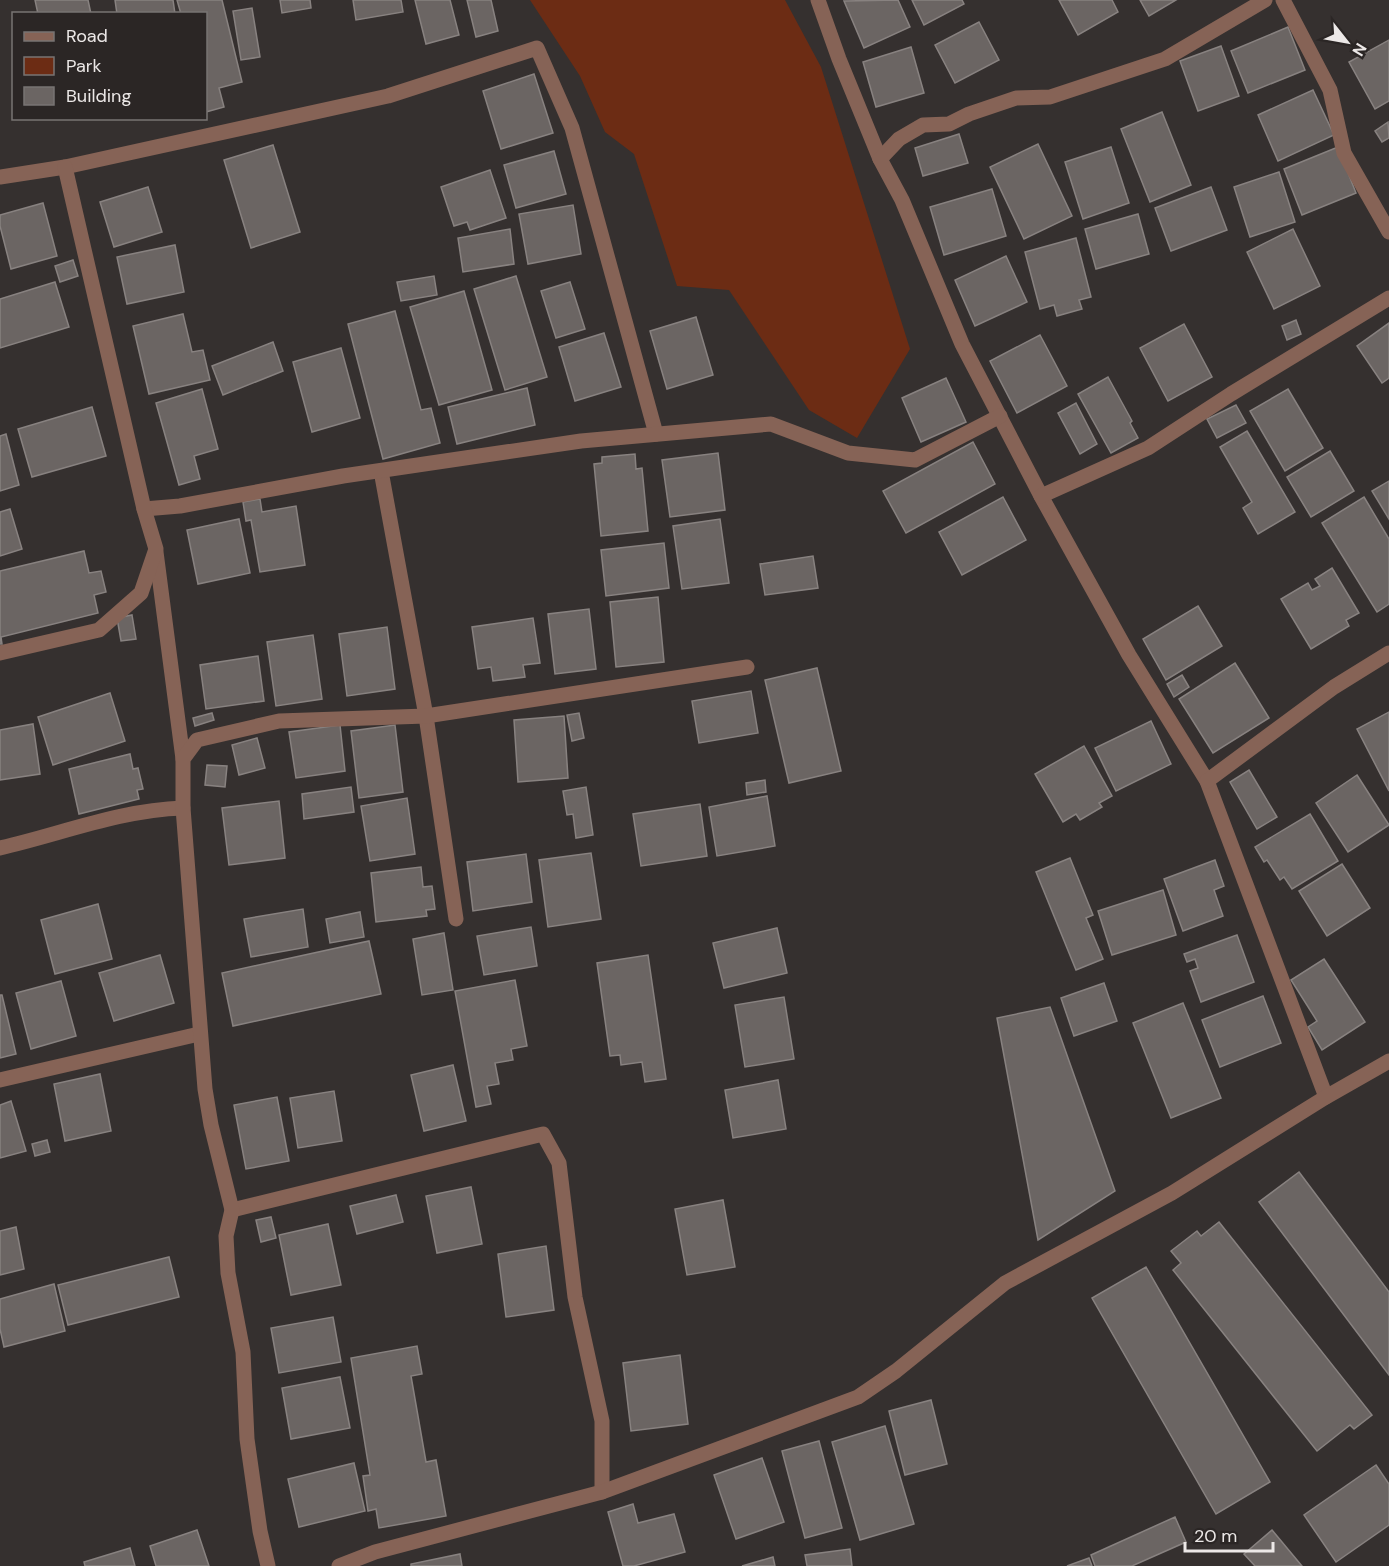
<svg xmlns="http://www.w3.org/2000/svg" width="1389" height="1566" font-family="'DM Sans',sans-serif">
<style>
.green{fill:#6c2c14}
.building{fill:#6b6563;stroke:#888280;stroke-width:1.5}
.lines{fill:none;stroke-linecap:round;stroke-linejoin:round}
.minor{stroke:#866356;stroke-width:15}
</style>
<rect width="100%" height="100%" fill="#35302f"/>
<polygon class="green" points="530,0 785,0 821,67 910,349 857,438 809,410 729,290 677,286 634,154 605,132 580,76"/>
<g class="building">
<polygon points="35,0 88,0 91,14 38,14"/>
<polygon points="115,0 173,0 175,14 117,14"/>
<polygon points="177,0 222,0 242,82 219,88 224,107 206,112 206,14 181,14"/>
<polygon points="280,0 310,0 311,8 282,13"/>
<polygon points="353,0 401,0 403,12 356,20"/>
<polygon points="415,0 450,0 459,35 426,44"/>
<polygon points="467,0 491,0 498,31 476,37"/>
<polygon points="898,0 910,27 864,48 844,1"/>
<polygon points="912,0 962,0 964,4 924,25"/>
<polygon points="1059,0 1112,0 1118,12 1078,35"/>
<polygon points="1140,0 1176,0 1149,16"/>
<polygon points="252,8 260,57 241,60 233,11"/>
<polygon points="979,22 999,60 955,83 935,45"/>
<polygon points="1288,27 1305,70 1248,93 1231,51"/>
<polygon points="1389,40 1389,101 1375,109 1349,62"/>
<polygon points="1221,46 1239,96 1198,111 1180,61"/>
<polygon points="911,47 924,93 876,107 863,62"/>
<polygon points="534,74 553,133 501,149 483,91"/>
<polygon points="1313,90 1334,135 1278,161 1258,115"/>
<polygon points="1162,112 1191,185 1150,202 1121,129"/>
<polygon points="1388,122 1389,138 1382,142 1375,131"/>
<polygon points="959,134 968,163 923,176 915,148"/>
<polygon points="1038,144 1072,216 1024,239 990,167"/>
<polygon points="273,145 300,232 251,248 224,160"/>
<polygon points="1111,147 1129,203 1083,219 1065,162"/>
<polygon points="1338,147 1356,193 1302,215 1284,169"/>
<polygon points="554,151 566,194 516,208 504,165"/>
<polygon points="490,170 506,218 470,230 467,222 454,226 441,187"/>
<polygon points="1279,172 1295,222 1250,237 1234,187"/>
<polygon points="148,187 162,232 114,247 100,202"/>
<polygon points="1211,187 1227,230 1171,251 1155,208"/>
<polygon points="992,189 1006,236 944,255 930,207"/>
<polygon points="43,203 57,256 11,269 0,226 0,215"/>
<polygon points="573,205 581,254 528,264 519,214"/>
<polygon points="1138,214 1149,254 1096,269 1085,229"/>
<polygon points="510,229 514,264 463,272 458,238"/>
<polygon points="1293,229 1320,286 1274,309 1247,252"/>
<polygon points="1076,238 1091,297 1079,300 1082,309 1057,316 1054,305 1040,309 1025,252"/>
<polygon points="175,245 184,292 127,304 117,257"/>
<polygon points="1006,256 1027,302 975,326 955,280"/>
<polygon points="73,260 78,276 60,282 55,266"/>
<polygon points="434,276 437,295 401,301 397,282"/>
<polygon points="516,276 547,377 505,390 474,289"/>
<polygon points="55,282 69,327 0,348 0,299"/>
<polygon points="570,282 585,329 556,338 541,291"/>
<polygon points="464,291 492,390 439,405 410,307"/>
<polygon points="395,311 421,410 431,408 440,443 383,459 348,324"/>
<polygon points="183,314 192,352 203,350 210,380 149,394 133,326"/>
<polygon points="696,317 713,375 667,389 650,331"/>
<polygon points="1296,320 1301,334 1287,340 1282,326"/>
<polygon points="1389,323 1389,378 1382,383 1357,346"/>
<polygon points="1184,324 1212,377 1168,401 1140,348"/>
<polygon points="604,333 621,387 575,401 559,347"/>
<polygon points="1040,335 1067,386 1017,413 990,361"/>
<polygon points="273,342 283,371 223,395 212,366"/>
<polygon points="341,348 360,418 312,432 293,362"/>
<polygon points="1108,377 1132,421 1130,423 1138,438 1111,453 1078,394"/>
<polygon points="946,378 966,422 921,442 902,398"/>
<polygon points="527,388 535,425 457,444 448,407"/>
<polygon points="202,389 218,449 194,456 200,479 179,485 156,403"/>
<polygon points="1288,389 1323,448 1285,471 1250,411"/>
<polygon points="1076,403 1097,444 1080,454 1058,413"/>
<polygon points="1236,405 1246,423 1217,438 1207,419"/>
<polygon points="92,407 106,456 32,477 18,429"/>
<polygon points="1247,431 1295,512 1258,534 1243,508 1252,502 1220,447"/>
<polygon points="6,434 19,485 0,491 0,436"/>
<polygon points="973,442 995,484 906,533 883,491"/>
<polygon points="1330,451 1354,491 1311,517 1287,477"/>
<polygon points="718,453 725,510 670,517 662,460"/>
<polygon points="635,454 636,469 642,468 648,531 601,536 594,464 602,463 602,457"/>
<polygon points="1389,481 1389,519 1372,491"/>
<polygon points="1003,497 1026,540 962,575 939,532"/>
<polygon points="1364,497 1389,539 1389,604 1377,612 1322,523"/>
<polygon points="260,499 262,512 296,506 305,565 260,572 251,520 246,521 243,502"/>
<polygon points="10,509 22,549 0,556 0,512"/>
<polygon points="239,519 250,573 198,584 187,530"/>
<polygon points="720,519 729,583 682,589 673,526"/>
<polygon points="664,543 669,588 606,596 601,550"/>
<polygon points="84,551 89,573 101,571 106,592 94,595 98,613 1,637 2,644 0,644 0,571"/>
<polygon points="813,556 818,588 765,595 760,564"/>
<polygon points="1332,568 1359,613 1346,620 1349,626 1311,649 1281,599 1308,583 1312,590 1320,586 1315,579"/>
<polygon points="658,597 664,662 616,667 610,602"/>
<polygon points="1198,606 1222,646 1166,680 1143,639"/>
<polygon points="589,609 596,669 555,674 548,614"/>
<polygon points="132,615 136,639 121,641 117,618"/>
<polygon points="533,618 540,663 523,665 525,677 493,681 491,667 478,669 472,627"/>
<polygon points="387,627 395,689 347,696 339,634"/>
<polygon points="313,635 322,699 276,706 267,642"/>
<polygon points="258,656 264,701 206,709 200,665"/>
<polygon points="1235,663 1269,718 1213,753 1179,699"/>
<polygon points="817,668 841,771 789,783 765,680"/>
<polygon points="1182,675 1189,687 1174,697 1167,684"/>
<polygon points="751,691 758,733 699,743 692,701"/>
<polygon points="110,693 125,741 53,765 38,717"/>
<polygon points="1389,712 1389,791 1357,729"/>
<polygon points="212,713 214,720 195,726 193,718"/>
<polygon points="579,713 584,738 572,741 567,715"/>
<polygon points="564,716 568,778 518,782 514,720"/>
<polygon points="1151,721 1171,764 1116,791 1095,748"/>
<polygon points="33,724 40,774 0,780 0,730"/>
<polygon points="340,725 345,771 296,778 289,732"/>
<polygon points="395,725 403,792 359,798 351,731"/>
<polygon points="257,738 265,768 239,775 232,745"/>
<polygon points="1084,746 1112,796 1099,803 1102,807 1080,820 1076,814 1063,822 1035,774"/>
<polygon points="130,754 133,769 138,768 143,789 137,790 139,799 79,814 69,769"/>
<polygon points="207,765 227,766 225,787 205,785"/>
<polygon points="1249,770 1277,817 1257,829 1230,782"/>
<polygon points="1357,775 1389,825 1348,852 1316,803"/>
<polygon points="765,780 766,792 747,795 746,783"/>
<polygon points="351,787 354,812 304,819 302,794"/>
<polygon points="586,787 593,835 576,838 573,814 567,815 563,791"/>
<polygon points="767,796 775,846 717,856 709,807"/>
<polygon points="407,798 415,854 370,861 361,806"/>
<polygon points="279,801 285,858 229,865 222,808"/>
<polygon points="700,804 707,856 641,866 633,814"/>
<polygon points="1310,814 1338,861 1292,889 1284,877 1280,880 1267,860 1264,862 1255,847"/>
<polygon points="591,853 601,919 548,927 539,860"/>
<polygon points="526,854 532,902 473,911 467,862"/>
<polygon points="1070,858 1093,915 1086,918 1103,959 1076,970 1036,872"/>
<polygon points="1215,860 1224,886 1214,890 1223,916 1183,931 1164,879"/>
<polygon points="1342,864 1370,908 1327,936 1299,891"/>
<polygon points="421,867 423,887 432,886 435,909 426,910 427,916 376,922 371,873"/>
<polygon points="1163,890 1176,935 1112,955 1098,911"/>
<polygon points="98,904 112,959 55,974 41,920"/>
<polygon points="303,909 308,947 251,957 244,919"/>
<polygon points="360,912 364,937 330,943 326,919"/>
<polygon points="531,927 537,966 484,975 477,936"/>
<polygon points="777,928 787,973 724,988 713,943"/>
<polygon points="444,933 453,990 422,995 413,939"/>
<polygon points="1237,935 1254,982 1201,1002 1190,971 1198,968 1195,959 1187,962 1184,954"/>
<polygon points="369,941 381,994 233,1026 222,973"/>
<polygon points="160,955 174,1003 114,1021 99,973"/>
<polygon points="648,955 666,1079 645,1082 642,1062 621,1065 620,1055 610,1056 597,963"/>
<polygon points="1324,959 1365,1022 1322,1050 1308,1027 1317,1021 1291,980"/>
<polygon points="515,980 527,1046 511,1049 513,1060 495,1063 499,1084 487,1086 491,1104 476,1107 455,991"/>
<polygon points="61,981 76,1036 31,1049 16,993"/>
<polygon points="1104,983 1117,1021 1074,1036 1061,998"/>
<polygon points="0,995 2,995 16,1054 0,1058"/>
<polygon points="1263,996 1281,1043 1220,1067 1202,1020"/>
<polygon points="784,997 794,1059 745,1067 735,1005"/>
<polygon points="1183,1003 1221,1098 1171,1118 1133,1023"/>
<polygon points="1050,1007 1115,1191 1038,1240 997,1018"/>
<polygon points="453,1065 466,1121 424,1131 411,1075"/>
<polygon points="100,1074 111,1131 65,1141 54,1084"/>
<polygon points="778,1080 786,1129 733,1138 725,1090"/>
<polygon points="334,1091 342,1141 298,1148 290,1098"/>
<polygon points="277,1097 289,1161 246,1169 234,1105"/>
<polygon points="11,1101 26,1151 0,1158 0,1105"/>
<polygon points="47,1140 50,1152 35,1156 32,1144"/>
<polygon points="1299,1172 1389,1292 1389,1375 1259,1202"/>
<polygon points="471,1187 482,1244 437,1253 426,1196"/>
<polygon points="396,1195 403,1222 357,1234 350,1206"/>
<polygon points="723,1200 735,1267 687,1275 675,1209"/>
<polygon points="271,1217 276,1238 261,1242 256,1220"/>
<polygon points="1219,1222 1372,1415 1354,1429 1350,1425 1317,1451 1173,1270 1181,1263 1171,1251 1197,1231 1201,1236"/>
<polygon points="328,1224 341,1285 291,1295 279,1235"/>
<polygon points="16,1227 24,1269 0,1275 0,1231"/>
<polygon points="546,1246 554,1310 506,1317 498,1254"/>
<polygon points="169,1257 179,1297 68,1325 58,1285"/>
<polygon points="1146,1267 1270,1482 1216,1514 1092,1298"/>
<polygon points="54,1284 65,1331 4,1347 0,1329 0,1299"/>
<polygon points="333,1317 341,1362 279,1373 271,1328"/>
<polygon points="417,1346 422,1374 411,1376 426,1462 436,1460 446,1516 379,1528 376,1509 368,1511 363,1476 370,1475 351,1358"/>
<polygon points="680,1355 688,1424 631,1431 623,1363"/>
<polygon points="340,1377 350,1428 291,1439 282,1388"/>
<polygon points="931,1400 947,1464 905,1475 889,1411"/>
<polygon points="885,1426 914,1524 860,1540 832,1442"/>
<polygon points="819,1441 842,1528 805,1538 782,1451"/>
<polygon points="762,1458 784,1522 736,1539 714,1475"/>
<polygon points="354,1463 365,1511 299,1527 288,1479"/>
<polygon points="1376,1465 1389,1484 1389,1525 1336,1562 1304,1515"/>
<polygon points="633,1504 638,1523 674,1514 685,1552 634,1566 623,1566 608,1512"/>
<polygon points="1175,1517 1186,1542 1132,1566 1095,1566 1091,1555"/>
<polygon points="197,1530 209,1566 156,1566 150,1546"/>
<polygon points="1272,1530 1302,1566 1255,1566 1244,1554"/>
<polygon points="130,1548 135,1566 85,1566 84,1562"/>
<polygon points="850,1549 852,1566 807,1566 805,1555"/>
<polygon points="460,1554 462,1566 411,1566 411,1564"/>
<polygon points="773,1557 775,1566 742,1566"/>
<polygon points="1089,1558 1092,1566 1067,1566"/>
</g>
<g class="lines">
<g class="minor">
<polyline points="818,0 839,59 880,159"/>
<polyline points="1265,0 1165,59 1050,97 1016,98 969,114 949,124 923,125 899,139 880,159 902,200 962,344 1041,496 1129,655 1207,781 1326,1097"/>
<polyline points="1283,0 1330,90 1344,153 1389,232"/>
<polyline points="0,177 65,167 388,96 537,48 572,128 656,434"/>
<polyline points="381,471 426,716 456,919"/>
<polyline points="1041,496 1148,448 1231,394 1389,298"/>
<polyline points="144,509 180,506 343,476 581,441 771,424 848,453 915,460 1000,416"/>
<polyline points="156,552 183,759"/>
<polyline points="0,653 99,630 141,593 156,549 144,509 65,167"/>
<polyline points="1207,781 1334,687 1389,653"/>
<path d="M 0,848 C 61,834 120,810 183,808"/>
<polyline points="0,1080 199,1034"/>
<polyline points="232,1210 543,1134 559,1163 575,1297 602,1421 602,1492"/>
<polyline points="268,1566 260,1531 247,1439 243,1352 228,1273 226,1236 232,1210 211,1125 205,1089 183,808 183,759 197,740 279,721 426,716 747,667"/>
<polyline points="339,1566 375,1552 602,1492 858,1397 896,1371 1005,1283 1172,1193 1326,1097 1389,1061"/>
</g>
</g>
<rect x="12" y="12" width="195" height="108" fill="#2b2625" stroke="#787473" stroke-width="1.5"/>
<rect x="24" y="32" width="30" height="9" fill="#866356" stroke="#787473" stroke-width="1.5"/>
<text x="66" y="42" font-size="18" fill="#ece8e7">Road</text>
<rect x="24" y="57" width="30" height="18" fill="#6c2c14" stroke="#787473" stroke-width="1.5"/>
<text x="66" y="72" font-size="18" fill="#ece8e7">Park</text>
<rect x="24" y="87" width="30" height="18" fill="#6b6563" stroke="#787473" stroke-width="1.5"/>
<text x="66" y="102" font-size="18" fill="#ece8e7">Building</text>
<g transform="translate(1347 42) rotate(121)" stroke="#2b2625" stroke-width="4.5" paint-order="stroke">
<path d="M0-4.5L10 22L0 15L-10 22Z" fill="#ece8e7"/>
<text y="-9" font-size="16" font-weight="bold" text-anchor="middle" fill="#ece8e7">N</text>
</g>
<path d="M1185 1542v9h88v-9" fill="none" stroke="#ece8e7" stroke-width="3"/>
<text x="1194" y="1542" font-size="18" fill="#ece8e7" stroke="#2b2625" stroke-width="4.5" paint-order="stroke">20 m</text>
</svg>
